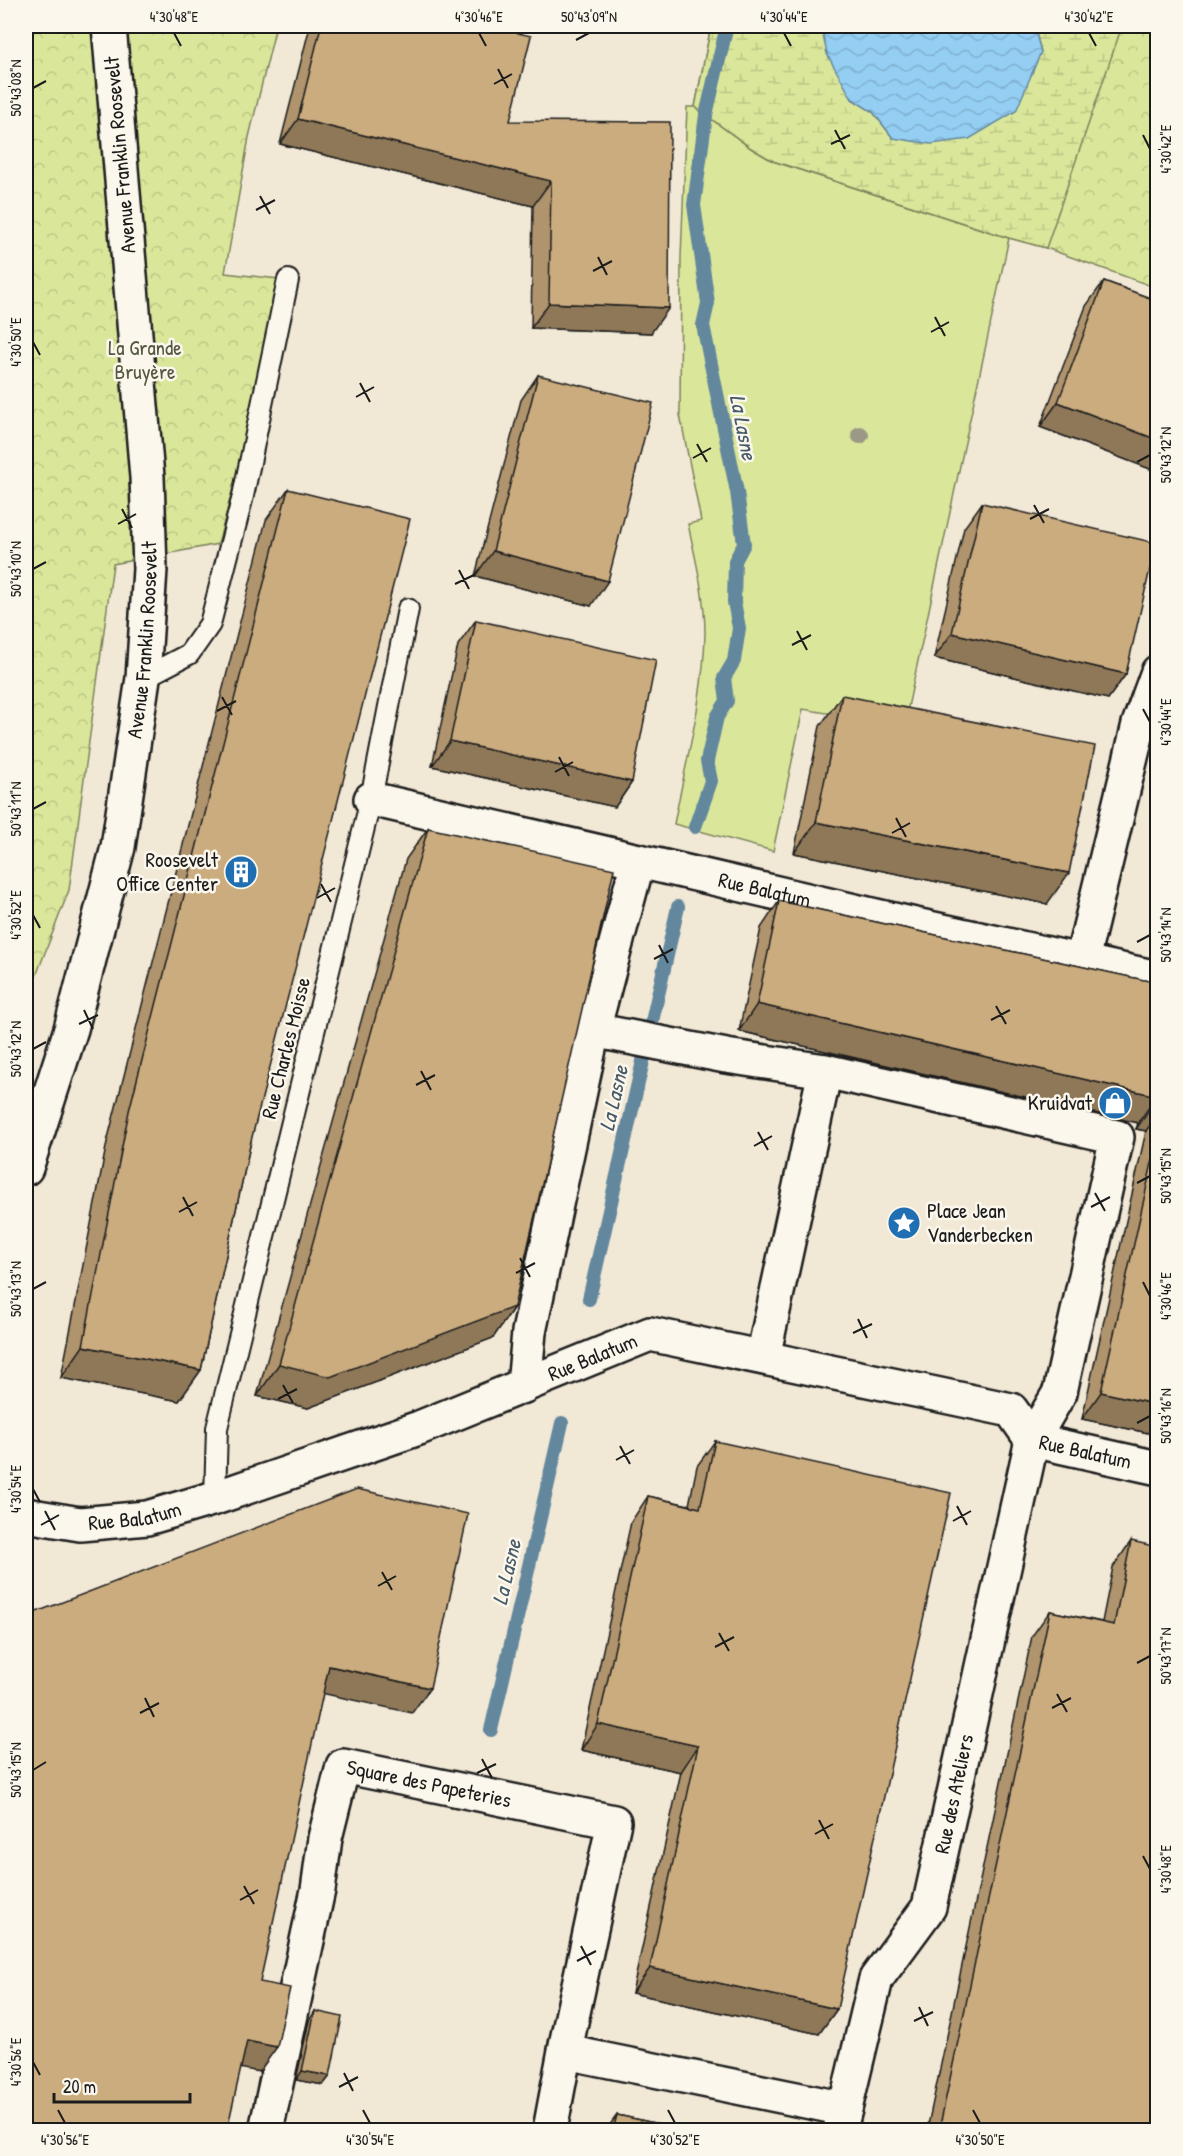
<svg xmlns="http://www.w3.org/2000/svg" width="1183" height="2156" font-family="'Patrick Hand',sans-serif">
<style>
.grass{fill:#dae79a;stroke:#7b825b;stroke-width:1.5}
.forest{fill:url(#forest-crowns);stroke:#7b825b;stroke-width:1.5}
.wetland{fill:url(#wetland-marsh);stroke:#7b825b;stroke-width:1.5}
.water{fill:url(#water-waves);stroke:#64879d;stroke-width:1.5}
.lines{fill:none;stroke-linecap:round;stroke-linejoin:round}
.stream{stroke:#64879d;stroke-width:14}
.service-casing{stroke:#1c1c1c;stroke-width:24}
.minor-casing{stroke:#1c1c1c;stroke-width:38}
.secondary-casing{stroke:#1c1c1c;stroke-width:38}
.service{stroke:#fbf7ec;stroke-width:20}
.minor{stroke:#fbf7ec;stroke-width:33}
.secondary{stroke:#fbf7ec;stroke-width:33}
.tree{fill:#9b9985}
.wall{fill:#af946d;stroke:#1c1c1c;stroke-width:1.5}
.shaded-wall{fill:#8e7859;stroke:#1c1c1c;stroke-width:1.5}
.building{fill:#cbac7f;stroke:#1c1c1c;stroke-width:1.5}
.ticks{fill:none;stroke:#1c1c1c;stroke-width:2}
.labels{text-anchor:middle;stroke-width:5;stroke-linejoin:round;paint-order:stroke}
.street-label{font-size:21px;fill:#1c1c1c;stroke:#fbf7ec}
.park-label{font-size:21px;fill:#555942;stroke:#fbf7ec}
.poi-label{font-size:21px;fill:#1c1c1c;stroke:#fbf7ec;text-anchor:end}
.water-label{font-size:22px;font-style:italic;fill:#465a67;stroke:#fbf7ec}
.neatline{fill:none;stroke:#1c1c1c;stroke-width:2}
.ticks-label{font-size:15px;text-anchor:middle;fill:#1c1c1c}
</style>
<defs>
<pattern id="forest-crowns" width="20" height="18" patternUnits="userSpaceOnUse" patternTransform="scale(1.5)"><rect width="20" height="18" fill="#dae79a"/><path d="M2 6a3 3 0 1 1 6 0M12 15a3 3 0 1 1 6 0" fill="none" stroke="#bac684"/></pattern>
<pattern id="wetland-marsh" width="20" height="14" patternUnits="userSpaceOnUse" patternTransform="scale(1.5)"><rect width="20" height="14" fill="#dae79a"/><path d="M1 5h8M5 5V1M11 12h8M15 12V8" fill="none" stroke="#bac684"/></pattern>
<pattern id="water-waves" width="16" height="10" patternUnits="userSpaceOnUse" patternTransform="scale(1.5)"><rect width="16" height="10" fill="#94cef3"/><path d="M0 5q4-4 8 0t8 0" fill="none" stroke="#7fb0d0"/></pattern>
</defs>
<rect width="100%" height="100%" fill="#f1e8d6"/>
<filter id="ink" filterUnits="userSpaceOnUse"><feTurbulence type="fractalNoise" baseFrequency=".0167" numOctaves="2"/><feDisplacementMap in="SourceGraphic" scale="12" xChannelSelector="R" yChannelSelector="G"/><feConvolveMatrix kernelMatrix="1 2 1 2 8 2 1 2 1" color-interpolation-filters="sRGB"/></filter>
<g filter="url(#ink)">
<path class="grass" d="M 687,107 L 695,107 L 751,148 L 773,161 L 1009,238 L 904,726 L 803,709 L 773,851 L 674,824 C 686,761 704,697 705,633 C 705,597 696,560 688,524 L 701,521 L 680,415 L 681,257 Z"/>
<g class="forest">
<polygon points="26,26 276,26 249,137 225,273 288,280 218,544 113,564 69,890 26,1002"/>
<polygon points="711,26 1157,26 1157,288 1046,248 1009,238 773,161 751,148 695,107"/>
</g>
<polygon class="wetland" points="711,26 821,26 852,99 873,112 893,138 1041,52 1034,26 1122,26 1046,248 1009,238 773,161 751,148 695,107"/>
<polygon class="water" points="821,26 1034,26 1041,52 1016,111 969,139 931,144 893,138 873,112 852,99 827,54"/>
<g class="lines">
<g class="stream">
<polyline points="695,827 711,781 707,761 717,717 727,701 724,678 734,661 739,628 734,602 735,561 744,544 737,492 703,325 708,303 694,205 706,115 727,26"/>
<polyline points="589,1299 678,907"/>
<polyline points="491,1730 562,1423"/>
</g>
<defs>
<g id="service">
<polyline points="143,678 189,654 210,624 243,496 288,280"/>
<polyline points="215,1498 217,1428 371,799 408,609"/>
</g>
<g id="minor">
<path id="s1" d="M 371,799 L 911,924 L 1158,978"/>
<polyline points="1082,960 1139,724 1158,672"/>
<polyline points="593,1030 726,1056 825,1071 1117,1137 1060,1392 1032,1440 929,1907 876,1979 840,2130"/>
<polyline points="763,1357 825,1071"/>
<polyline points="524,1386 529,1332 593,1030 638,861"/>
<path id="s2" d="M 26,1515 L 80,1524 L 147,1518 L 215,1498 L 419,1428 L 650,1334 L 1011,1410 L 1032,1440 L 1158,1468"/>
<polyline points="566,2052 845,2109"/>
<path id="s3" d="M 266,2130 L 318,1890 L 325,1838 L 343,1766 L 614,1822 L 566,2045 L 550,2130"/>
</g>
<g id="secondary">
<path id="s4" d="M 26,1168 L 71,1029 L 118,847 L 143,678 L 150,569 L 147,477 L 109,26"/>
</g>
</defs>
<use href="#service" class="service-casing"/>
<use href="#minor" class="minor-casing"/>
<use href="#secondary" class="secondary-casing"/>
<use href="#service" class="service"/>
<use href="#minor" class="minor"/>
<use href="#secondary" class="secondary"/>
</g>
<circle class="tree" cx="860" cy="435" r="9"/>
<g class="wall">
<polygon points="310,26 488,26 510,121 651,333 531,328 533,206 280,144"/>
<polygon points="1104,281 1158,301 1158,472 1040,427 1086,306"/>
<polygon points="538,375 591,606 475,576 521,400"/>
<polygon points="288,489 251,1141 201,1370 179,1401 61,1378 107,1142 266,520"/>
<polygon points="982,503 1126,674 1108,699 934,658 964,528"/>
<polygon points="476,620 632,782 615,807 432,766 458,645"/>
<polygon points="842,695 1047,904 794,853 820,726"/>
<polygon points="428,828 514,1307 493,1338 308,1408 257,1396 406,859"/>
<polygon points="1158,898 1158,929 1150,927"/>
<polygon points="779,901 1158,983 1158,1435 1082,1419 1146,1131 1136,1129 1138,1123 739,1031 761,928"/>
<polygon points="715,1441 837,2009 819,2034 632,1993 681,1772 581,1750 631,1522 648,1496 689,1505 697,1466"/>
<polygon points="1131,1541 1158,2130 927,2130 1032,1636 1050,1611 1102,1622 1113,1567"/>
<polygon points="315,2011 330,2076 323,2085 296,2080 309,2021"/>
<polygon points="617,2115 687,2130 606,2130"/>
</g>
<g class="shaded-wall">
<polygon points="298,119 551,181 533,206 280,144"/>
<polygon points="549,303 669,308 651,333 531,328"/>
<polygon points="1058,402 1158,440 1158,472 1040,427"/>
<polygon points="493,551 608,581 591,606 475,576"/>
<polygon points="952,633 1126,674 1108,699 934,658"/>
<polygon points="450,741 632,782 615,807 432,766"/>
<polygon points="816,822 1069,873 1047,904 794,853"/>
<polygon points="1158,916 1158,929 1150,927"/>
<polygon points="757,1004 1157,1096 1138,1123 739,1031"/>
<polygon points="1155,1102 1158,1103 1158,1114 1146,1131 1136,1129"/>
<polygon points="514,1307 493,1338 308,1408 257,1396 279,1364"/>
<polygon points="83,1346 201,1370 179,1401 61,1378"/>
<polygon points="1101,1392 1158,1405 1158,1435 1082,1419"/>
<polygon points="329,1666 430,1688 412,1713 312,1691"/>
<polygon points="598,1724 698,1746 681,1772 581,1750"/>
<polygon points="650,1968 837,2009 819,2034 632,1993"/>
<polygon points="247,2041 277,2047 259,2072 229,2066"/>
<polygon points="302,2071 330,2076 323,2085 296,2080"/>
</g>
<g class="building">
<polygon points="321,26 488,26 531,36 510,121 670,122 669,308 549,303 551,181 298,119"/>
<polygon points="1104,281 1158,301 1158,440 1058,402"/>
<polygon points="538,375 653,403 608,581 493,551"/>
<polygon points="288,489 410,519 251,1141 201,1370 83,1346 129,1111"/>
<polygon points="982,503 1156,543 1126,674 952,633"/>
<polygon points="476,620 656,660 632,782 450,741"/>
<polygon points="842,695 1095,746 1069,873 816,822"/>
<polygon points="428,828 614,869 514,1307 330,1377 279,1364"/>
<polygon points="779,901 1158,983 1158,1103 1155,1102 1157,1096 757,1004"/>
<polygon points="1158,1136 1158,1405 1101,1392"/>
<polygon points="715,1441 951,1493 837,2009 650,1968 698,1746 598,1724 648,1496 700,1508"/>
<polygon points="357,1489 468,1514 430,1688 329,1666 260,1982 290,1988 277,2047 247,2041 227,2130 26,2130 26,1616"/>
<polygon points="1131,1541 1158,1547 1158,2130 939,2130 1050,1611 1114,1625"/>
<polygon points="315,2011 342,2017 330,2076 302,2071"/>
<polygon points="617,2115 687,2130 613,2130"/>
</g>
</g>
<path class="ticks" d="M 174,33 L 181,46M 479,33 L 486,46M 784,33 L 791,46M 1089,33 L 1096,46M 576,40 L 589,33M 498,69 L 508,88M 494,84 L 512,74M 33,88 L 46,81M 835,130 L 845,149M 1143,135 L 1150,149M 831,144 L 850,135M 260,196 L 270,214M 256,210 L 275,200M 598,257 L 607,275M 593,271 L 612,261M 935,317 L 945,336M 931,332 L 949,322M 33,342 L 40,355M 360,383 L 370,402M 356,397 L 374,387M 697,444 L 707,462M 693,458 L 711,448M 1137,462 L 1150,455M 1034,505 L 1044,523M 122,509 L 132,528M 1030,519 L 1049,509M 118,524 L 136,514M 33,569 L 46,562M 459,570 L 469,589M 455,584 L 474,575M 797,631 L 807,650M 792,645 L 811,635M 222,697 L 232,715M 1143,709 L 1150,722M 217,711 L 236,701M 559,757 L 569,776M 555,772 L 573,762M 33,809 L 46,802M 896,818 L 906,837M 892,833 L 910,823M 321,884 L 331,902M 317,898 L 335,888M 33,915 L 40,928M 1137,942 L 1150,935M 659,945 L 668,963M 654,959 L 673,949M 996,1006 L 1006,1024M 84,1010 L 93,1029M 991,1020 L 1010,1010M 79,1024 L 98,1015M 33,1049 L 46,1042M 421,1071 L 431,1090M 416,1085 L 435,1075M 758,1132 L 768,1150M 754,1146 L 772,1136M 1137,1183 L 1150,1176M 1095,1193 L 1105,1211M 183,1197 L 193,1216M 1091,1207 L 1110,1197M 179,1212 L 197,1202M 520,1258 L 530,1277M 516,1273 L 535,1263M 1143,1282 L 1150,1296M 33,1289 L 46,1282M 858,1319 L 867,1338M 853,1333 L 872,1324M 283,1385 L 293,1403M 278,1399 L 297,1389M 1137,1423 L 1150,1416M 620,1446 L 630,1464M 616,1460 L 634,1450M 33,1489 L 40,1502M 957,1506 L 967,1525M 45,1511 L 55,1530M 953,1521 L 971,1511M 41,1525 L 59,1515M 382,1572 L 392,1590M 378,1586 L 396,1576M 719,1633 L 729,1651M 715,1647 L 734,1637M 1137,1663 L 1150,1656M 1057,1694 L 1067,1712M 145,1698 L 154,1717M 1052,1708 L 1071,1698M 140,1713 L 159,1703M 482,1759 L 492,1778M 33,1770 L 46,1762M 477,1773 L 496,1764M 819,1820 L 829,1839M 815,1834 L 833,1824M 1143,1856 L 1150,1869M 244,1886 L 254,1904M 240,1900 L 258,1890M 581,1946 L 591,1965M 577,1961 L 596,1951M 919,2007 L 928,2026M 914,2021 L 933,2012M 33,2062 L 40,2075M 344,2073 L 353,2091M 339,2087 L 358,2077M 58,2110 L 65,2123M 363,2110 L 370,2123M 668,2110 L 675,2123M 973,2110 L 980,2123"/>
<defs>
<symbol id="building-disc" viewBox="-11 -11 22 22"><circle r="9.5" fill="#1f6fb2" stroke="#fbf7ec"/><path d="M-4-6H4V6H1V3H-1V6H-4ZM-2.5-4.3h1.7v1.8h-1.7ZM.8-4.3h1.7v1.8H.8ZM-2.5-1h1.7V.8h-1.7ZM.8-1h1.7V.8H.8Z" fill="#fff"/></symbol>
<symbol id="shop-disc" viewBox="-11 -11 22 22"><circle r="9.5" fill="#1f6fb2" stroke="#fbf7ec"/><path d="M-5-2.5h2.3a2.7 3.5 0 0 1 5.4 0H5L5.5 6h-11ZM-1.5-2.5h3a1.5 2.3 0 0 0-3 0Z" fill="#fff"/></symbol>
<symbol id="sight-disc" viewBox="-11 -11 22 22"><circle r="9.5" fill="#1f6fb2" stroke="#fbf7ec"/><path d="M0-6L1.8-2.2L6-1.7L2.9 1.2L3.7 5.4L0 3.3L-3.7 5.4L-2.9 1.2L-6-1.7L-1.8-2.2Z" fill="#fff"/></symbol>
</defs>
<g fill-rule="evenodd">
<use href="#building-disc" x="222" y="853" width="38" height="38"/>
<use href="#shop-disc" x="1096" y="1084" width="38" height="38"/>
<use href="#sight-disc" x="885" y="1204" width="38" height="38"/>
</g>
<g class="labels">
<g class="street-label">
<text transform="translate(120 155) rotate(-95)" y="7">Avenue Franklin Roosevelt</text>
<text dy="7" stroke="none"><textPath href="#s4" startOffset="543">Avenue Franklin Roosevelt</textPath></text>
<text dy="7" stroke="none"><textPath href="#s1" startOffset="404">Rue Balatum</textPath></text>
<text transform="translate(286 1048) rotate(-76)" y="7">Rue Charles Moisse</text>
<text dy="7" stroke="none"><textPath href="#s2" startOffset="596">Rue Balatum</textPath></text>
<text dy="7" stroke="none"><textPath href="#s2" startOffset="1118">Rue Balatum</textPath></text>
<text dy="7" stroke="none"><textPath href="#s2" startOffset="110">Rue Balatum</textPath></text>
<text dy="7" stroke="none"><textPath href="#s3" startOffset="460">Square des Papeteries</textPath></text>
<text transform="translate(954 1794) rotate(-78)" y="7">Rue des Ateliers</text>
</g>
<g class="park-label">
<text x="145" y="355">La Grande<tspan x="145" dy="24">Bruyère</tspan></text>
</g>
<g class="poi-label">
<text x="218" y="867">Roosevelt<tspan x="218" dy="24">Office Center</tspan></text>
<text x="1092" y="1110">Kruidvat</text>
<text x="927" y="1218" text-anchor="start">Place Jean<tspan x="927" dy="24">Vanderbecken</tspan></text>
</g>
<g class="water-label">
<text transform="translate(744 427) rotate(79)" y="8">La Lasne</text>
<text transform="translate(613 1098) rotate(-77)" y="8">La Lasne</text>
<text transform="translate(506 1572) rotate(-77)" y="8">La Lasne</text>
</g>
</g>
<rect width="1183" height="2156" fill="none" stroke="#fbf7ec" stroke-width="66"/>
<path d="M54 2093v9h136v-9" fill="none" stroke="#1c1c1c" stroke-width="3"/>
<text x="63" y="2093" font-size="18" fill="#1c1c1c" stroke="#fbf7ec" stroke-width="4.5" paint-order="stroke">20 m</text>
<rect x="33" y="33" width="1117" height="2090" class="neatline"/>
<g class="ticks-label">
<text x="174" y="22">4°30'48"E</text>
<text x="479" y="22">4°30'46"E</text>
<text x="589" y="22">50°43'09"N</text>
<text x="784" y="22">4°30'44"E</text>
<text x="1089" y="22">4°30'42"E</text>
<text transform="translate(16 88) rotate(-90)" y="5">50°43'08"N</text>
<text transform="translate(1166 149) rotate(-90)" y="5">4°30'42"E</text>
<text transform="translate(16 342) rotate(-90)" y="5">4°30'50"E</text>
<text transform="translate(1166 455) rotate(-90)" y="5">50°43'12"N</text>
<text transform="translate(16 569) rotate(-90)" y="5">50°43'10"N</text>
<text transform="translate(1166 722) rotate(-90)" y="5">4°30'44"E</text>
<text transform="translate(16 809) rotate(-90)" y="5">50°43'11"N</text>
<text transform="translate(16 915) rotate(-90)" y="5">4°30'52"E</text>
<text transform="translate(1166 935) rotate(-90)" y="5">50°43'14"N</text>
<text transform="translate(16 1049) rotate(-90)" y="5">50°43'12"N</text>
<text transform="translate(1166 1176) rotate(-90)" y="5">50°43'15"N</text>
<text transform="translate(16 1289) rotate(-90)" y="5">50°43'13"N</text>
<text transform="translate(1166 1296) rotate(-90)" y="5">4°30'46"E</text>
<text transform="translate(1166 1416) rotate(-90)" y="5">50°43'16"N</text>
<text transform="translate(16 1489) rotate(-90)" y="5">4°30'54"E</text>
<text transform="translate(1166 1656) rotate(-90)" y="5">50°43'17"N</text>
<text transform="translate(16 1770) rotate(-90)" y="5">50°43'15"N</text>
<text transform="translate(1166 1869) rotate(-90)" y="5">4°30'48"E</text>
<text transform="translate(16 2062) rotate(-90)" y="5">4°30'56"E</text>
<text x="65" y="2145">4°30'56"E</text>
<text x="370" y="2145">4°30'54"E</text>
<text x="675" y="2145">4°30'52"E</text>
<text x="980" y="2145">4°30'50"E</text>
</g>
</svg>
